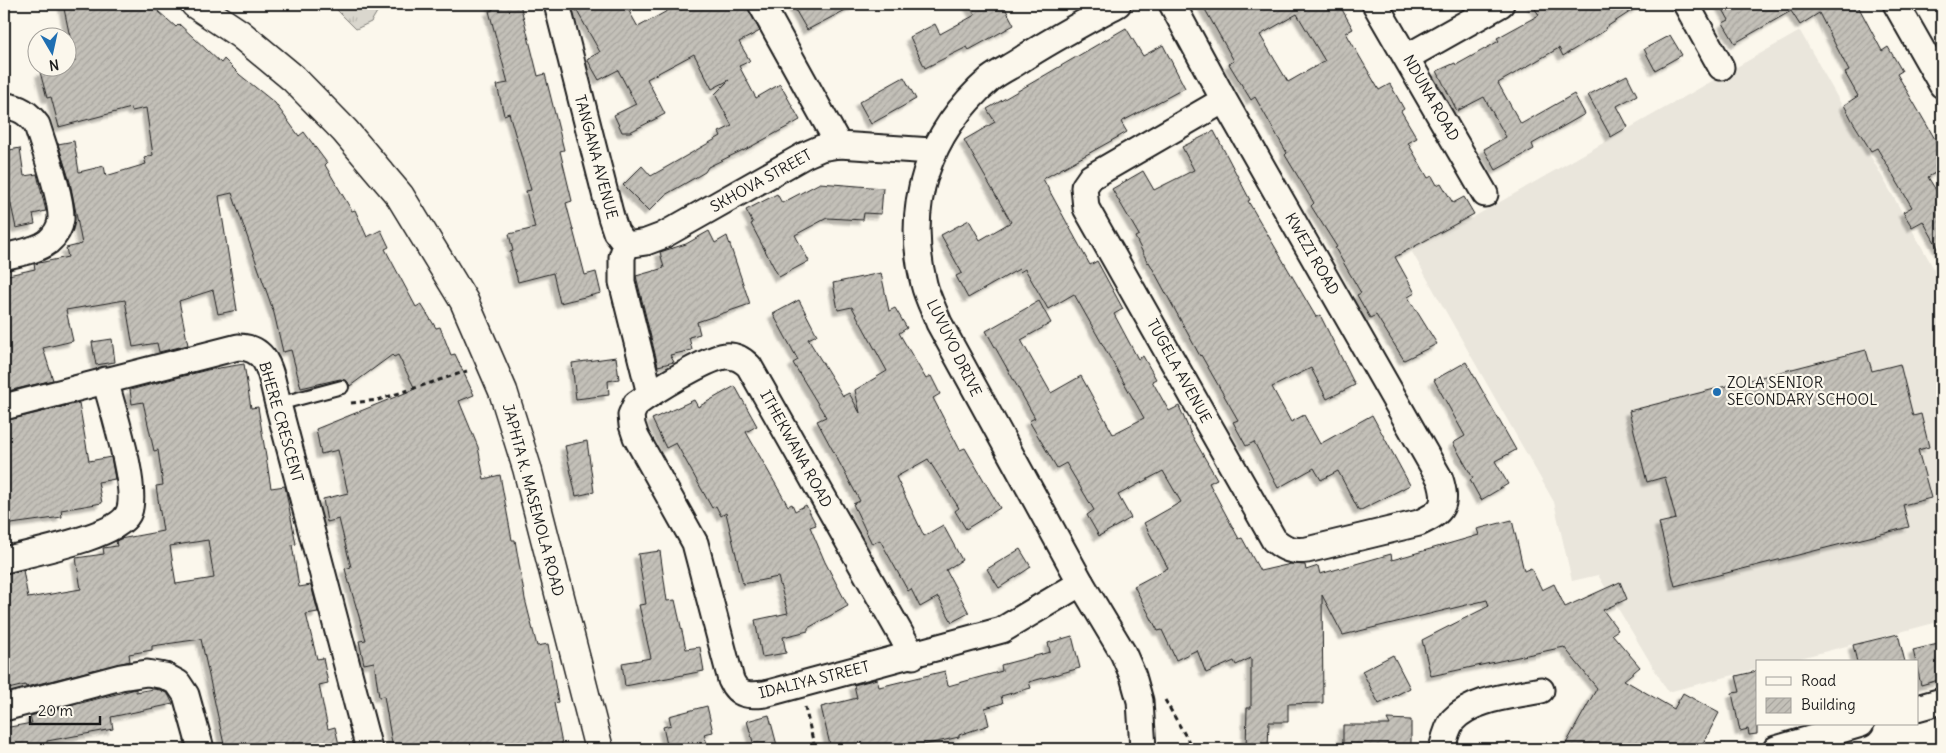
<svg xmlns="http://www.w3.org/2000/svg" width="1946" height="753" font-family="Delius,sans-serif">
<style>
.built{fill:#eae6dc}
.grass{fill:url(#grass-tufts);stroke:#7b7a75}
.building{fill:url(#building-hatch);stroke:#1c1c1c;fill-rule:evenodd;filter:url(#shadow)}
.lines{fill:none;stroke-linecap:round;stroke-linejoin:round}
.lane-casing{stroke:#1c1c1c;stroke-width:16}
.street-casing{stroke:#1c1c1c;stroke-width:29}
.secondary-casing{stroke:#1c1c1c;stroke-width:31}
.path{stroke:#1c1c1c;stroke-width:3;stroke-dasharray:5 4;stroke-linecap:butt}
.lane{stroke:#fbf7ec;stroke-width:12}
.street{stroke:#fbf7ec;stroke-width:25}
.secondary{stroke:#fbf7ec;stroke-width:28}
.poi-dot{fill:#1f6fb2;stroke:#fbf7ec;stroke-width:2}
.labels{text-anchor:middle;stroke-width:4.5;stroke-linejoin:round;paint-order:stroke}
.street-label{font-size:15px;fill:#1c1c1c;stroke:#fbf7ec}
.poi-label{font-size:15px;fill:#1c1c1c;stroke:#fbf7ec;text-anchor:start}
</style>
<defs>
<pattern id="grass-tufts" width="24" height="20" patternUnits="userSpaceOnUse" patternTransform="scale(1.25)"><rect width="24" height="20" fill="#dad7ce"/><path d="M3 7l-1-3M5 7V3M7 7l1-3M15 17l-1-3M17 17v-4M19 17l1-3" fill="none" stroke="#bab8b0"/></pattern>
<pattern id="building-hatch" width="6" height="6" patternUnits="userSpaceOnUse" patternTransform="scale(1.25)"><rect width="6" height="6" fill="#c3c0b8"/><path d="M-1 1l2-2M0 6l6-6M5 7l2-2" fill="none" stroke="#a7a49e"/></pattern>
<filter id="shadow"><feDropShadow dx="-4.5" dy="4.5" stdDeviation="1" flood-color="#0004"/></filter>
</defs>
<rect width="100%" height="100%" fill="#fbf7ec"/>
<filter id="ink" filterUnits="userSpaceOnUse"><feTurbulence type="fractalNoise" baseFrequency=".02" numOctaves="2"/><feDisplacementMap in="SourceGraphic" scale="10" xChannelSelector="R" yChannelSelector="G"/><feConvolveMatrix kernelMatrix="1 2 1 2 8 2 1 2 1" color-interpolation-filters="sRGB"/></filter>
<g filter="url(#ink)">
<polygon class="built" points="1800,31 1942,283 1942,621 1785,662 1757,662 1757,669 1668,692 1598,575 1572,581 1554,502 1412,252"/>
<polygon class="grass" points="331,4 379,4 380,7 371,22 356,29"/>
<g class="building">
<polygon points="63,4 150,4 176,27 179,24 221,63 224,59 240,75 275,103 299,136 304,132 327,163 325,165 352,211 355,210 367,237 381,230 389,247 385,249 416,307 421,304 436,328 440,327 451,355 455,354 474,395 459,401 478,447 484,479 500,475 512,540 515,540 525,599 537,646 548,644 558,702 554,703 563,749 393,749 384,696 379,697 374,662 364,664 359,641 366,640 345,569 351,567 339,519 327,522 323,499 348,493 338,450 321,454 316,429 415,389 398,355 394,357 392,355 350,386 347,381 340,379 301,388 291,350 283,352 274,313 232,193 219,196 237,310 218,314 213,290 179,301 188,345 159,352 157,343 133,347 125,300 66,310 73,341 43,348 53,380 4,392 4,276 35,269 34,264 68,257 66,248 82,244 70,182 58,144 74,141 79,172 104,166 106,176 146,164 144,158 153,155 146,108 132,111 131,108 59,127 51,97 47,98 40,72 68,68 75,61"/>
<polygon points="491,4 520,4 538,76 545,74 564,150 560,151 572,201 566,203 585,275 596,272 601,293 560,303 553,273 518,282 510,252 513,251 509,234 535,228 526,191 531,190 509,113 504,115 497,85 508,83 489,11 493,10"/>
<polygon points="573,4 625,4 638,27 678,5 681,10 693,4 746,4 760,31 739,42 750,61 739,66 756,98 780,84 800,120 743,151 743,150 708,167 705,172 665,195 649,211 623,185 642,166 651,176 721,136 719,132 732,126 715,94 729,80 712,89 694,54 647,79 665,114 630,132 622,132 614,115 636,104 618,70 599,80 587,59 600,52"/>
<polygon points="792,4 857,4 807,30"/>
<polygon points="968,4 1003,4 1014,25 969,50 967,47 925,68 910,37 935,24 940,34 975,15"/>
<path d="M 1202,4 L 1339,4 L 1353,29 L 1346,33 L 1379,90 L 1390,84 L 1404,109 L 1401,111 L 1417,138 L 1408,143 L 1428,178 L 1432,176 L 1437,185 L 1441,183 L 1453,203 L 1464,197 L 1474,214 L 1395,257 L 1415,293 L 1408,297 L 1437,344 L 1404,360 L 1376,315 L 1370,318 L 1357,295 L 1361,293 L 1335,248 L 1337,247 L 1311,206 L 1314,203 L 1285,155 L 1287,153 L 1255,97 L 1251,100 L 1229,64 L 1234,61 ZM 1297,14 L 1325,61 L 1288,82 L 1260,35 Z"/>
<polygon points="1532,4 1642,4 1605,28 1606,30 1563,56 1559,48 1498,83 1521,124 1574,94 1585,114 1532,144 1534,149 1496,170 1484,149 1506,137 1484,97 1457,111 1437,71 1455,63 1456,65 1499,41 1497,38 1539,15"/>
<polygon points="1720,4 1857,4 1882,51 1888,47 1902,71 1897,74 1942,151 1942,169 1928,177 1942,200 1942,255 1923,221 1912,227 1903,212 1912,207 1877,148 1871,151 1853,122 1844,105 1858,96 1845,73 1849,71 1819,13 1800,25 1791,11 1735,43 1723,23 1729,20"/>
<polygon points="1126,28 1143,56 1163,45 1185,88 1121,122 1127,132 1043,179 1090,265 1097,261 1123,309 1114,314 1138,359 1143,356 1156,379 1152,381 1169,411 1179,406 1191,434 1217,479 1209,483 1239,539 1242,538 1260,571 1291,564 1305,565 1306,570 1318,566 1320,574 1391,554 1392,560 1479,535 1477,529 1512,520 1524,571 1531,568 1542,590 1554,584 1565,607 1620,582 1627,599 1603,610 1618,630 1612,634 1640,667 1624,680 1674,709 1683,693 1719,713 1700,749 1563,749 1597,688 1564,647 1431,676 1422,640 1489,606 1487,600 1343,635 1322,595 1323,703 1288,704 1288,722 1269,722 1268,749 1246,749 1247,708 1251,708 1251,658 1236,665 1234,661 1206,673 1197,650 1176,660 1162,630 1158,631 1134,586 1168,568 1144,523 1181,502 1163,471 1118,495 1131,518 1099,536 1087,515 1094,510 1066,463 1057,468 1029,421 1035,418 986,331 1039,301 1051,323 1021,340 1051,393 1081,376 1113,434 1144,418 1074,294 1048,309 1025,269 1020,272 1019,269 968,298 956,276 962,273 941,235 969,220 980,240 1011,222 964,140 995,122 987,109"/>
<polygon points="1670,35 1682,55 1655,70 1644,49"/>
<polygon points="1627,75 1637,95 1617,106 1628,127 1611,137 1588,95"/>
<polygon points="904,77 916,99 871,124 859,102"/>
<polygon points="1214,131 1250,200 1248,201 1316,317 1320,315 1355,385 1327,399 1311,368 1272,387 1291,422 1304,415 1320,444 1372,415 1410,485 1359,511 1338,471 1321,480 1314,468 1278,488 1254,442 1246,446 1233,422 1238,420 1201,355 1200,356 1149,262 1148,263 1135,237 1139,235 1112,189 1143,171 1154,190 1194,170 1182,147"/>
<polygon points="20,148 24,176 37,174 46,211 33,214 35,224 16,228 4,172 4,151"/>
<polygon points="820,183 883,188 881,214 864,213 863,220 827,218 795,235 809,261 779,277 751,224 753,223 746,210 777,194 782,203"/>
<polygon points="709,231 715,243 727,236 750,304 697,322 700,334 689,337 692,350 670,355 674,362 658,366 636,276 664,268 660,252 686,244"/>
<polygon points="881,273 889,311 895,308 907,328 899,333 926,379 931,376 940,394 933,398 960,450 965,448 1000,508 966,529 955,511 959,508 928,459 896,477 924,536 943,525 962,560 946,570 969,613 952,622 938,597 920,607 911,589 908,591 880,540 872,544 853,504 860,501 817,421 826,417 793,363 798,360 773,314 799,300 817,335 808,339 843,396 849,393 860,413 855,390 887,371 852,307 838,310 833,283"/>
<polygon points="112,339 115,362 96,365 92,342"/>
<polygon points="1866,350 1872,371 1900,364 1913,416 1921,414 1929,447 1918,450 1931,498 1903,505 1909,527 1675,586 1659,523 1676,519 1665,477 1647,482 1629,411"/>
<polygon points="616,357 619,379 608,381 609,395 576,399 572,363"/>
<polygon points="1466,362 1516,450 1495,461 1508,484 1481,500 1470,480 1473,478 1453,443 1465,436 1434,380"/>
<path d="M 244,364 L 251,408 L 258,407 L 271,488 L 285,486 L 296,544 L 292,545 L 299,587 L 311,585 L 318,612 L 306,614 L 317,659 L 323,658 L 328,683 L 319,685 L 328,729 L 335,727 L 340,749 L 225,749 L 201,639 L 152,646 L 152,650 L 129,654 L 130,661 L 26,687 L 25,685 L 4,690 L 4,574 L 23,570 L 28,598 L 81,589 L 76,558 L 104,554 L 103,548 L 117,546 L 116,541 L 120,539 L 163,531 L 156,486 L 163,485 L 158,450 L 154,451 L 143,402 L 132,404 L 130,390 L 207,370 ZM 208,540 L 214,578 L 176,584 L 170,546 Z"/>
<polygon points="735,386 757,426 746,432 788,506 792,504 795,511 806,505 816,525 810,527 825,562 848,606 808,628 808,631 783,637 786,653 762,657 755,620 788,613 778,577 743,584 726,513 721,516 716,506 712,508 676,443 666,448 652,419 694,400 698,407"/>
<polygon points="79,403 89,461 111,457 115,479 98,482 102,503 61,510 62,517 4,525 4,421"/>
<polygon points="587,441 594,492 576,496 565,446"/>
<polygon points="1020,549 1031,567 999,588 987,569"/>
<polygon points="660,551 667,601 675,600 686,649 700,647 704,671 625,686 622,663 651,658 639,605 646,604 638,554"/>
<polygon points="1898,634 1905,662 1857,662 1853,645"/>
<polygon points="1072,636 1080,668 1029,682 1031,688 1001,696 1003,703 985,708 989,725 959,735 959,737 905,749 831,749 821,707 857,698 854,685 877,679 879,687 945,671 948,686 1002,671 1001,665 1050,652 1048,643"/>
<polygon points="1942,643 1942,679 1921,685 1913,650"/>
<polygon points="1393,655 1410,688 1379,704 1362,671"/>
<polygon points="1757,671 1757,734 1749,735 1748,729 1740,731 1732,693 1740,692 1736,676"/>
<polygon points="136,689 136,692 153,689 160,690 168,694 173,704 111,717 113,729 47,741 47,744 4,749 4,728 32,723 30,716"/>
<polygon points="707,706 713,732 704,734 708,747 697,749 668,749 663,727 671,725 669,716"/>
<polygon points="769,715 778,749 755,749 747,721"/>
<polygon points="1387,719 1411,720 1411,749 1343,749 1343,725 1390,725"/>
</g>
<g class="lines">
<defs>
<polyline id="lane" points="278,404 342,387"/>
<g id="street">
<polyline points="557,4 611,217 616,232 626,245"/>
<polyline points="761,4 839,145"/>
<path d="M 1118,4 C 1085,22 1051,40 1019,61 C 1010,67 999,72 990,79 C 928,133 904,204 924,284 C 927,297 934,310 939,323 L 1081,583 L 1123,653 L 1133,676 L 1140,701 L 1143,749"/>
<path d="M 1172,4 L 1224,100 L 1440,479 C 1448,505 1443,512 1419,523 L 1307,550 C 1292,552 1285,549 1274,540 L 1086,208 L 1084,187 L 1091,177 L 1224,100"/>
<polyline points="1375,4 1485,194"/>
<polyline points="1686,4 1721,67"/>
<polyline points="1896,4 1942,85"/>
<polyline points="1407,57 1501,4"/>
<path d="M 4,106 C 20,107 28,113 37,125 C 44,148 62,197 61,219 C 60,228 55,236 48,242 C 36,251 18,253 4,257"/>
<polyline points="626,245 646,242 662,236 805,155 821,148 839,145 932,151"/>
<polyline points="626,245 622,257 622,282 650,394"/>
<path d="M 4,407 L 238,347 C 271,347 271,379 278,404 L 369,749"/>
<path d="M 4,560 C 30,553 116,537 128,514 C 140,492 112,407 105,380"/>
<path d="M 913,656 L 749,366 C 742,359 735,355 725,356 C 705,359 654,391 636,404 L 631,415 L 632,425 L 636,437 L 695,543 L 731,680 C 738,696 749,696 765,694 L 1002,630 L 1081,583"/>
<polyline points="4,708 121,677 147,673 165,676 178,683 186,695 201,749"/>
<polyline points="1917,708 1942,701"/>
<path d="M 1442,749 C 1444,741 1447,727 1453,720 C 1473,698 1514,696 1541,690"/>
<polyline points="1776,749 1861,724"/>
</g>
<polyline id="secondary" points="195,4 240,34 293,78 345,131 400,196 464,301 503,391 527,468 599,749"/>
</defs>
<use href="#lane" class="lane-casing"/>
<use href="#street" class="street-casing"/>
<use href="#secondary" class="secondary-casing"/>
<g class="path">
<polyline points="351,403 378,400 467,371"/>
<polyline points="1934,531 1942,532"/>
<polyline points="1165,700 1193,749"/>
<polyline points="805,707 815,749"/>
</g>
<use href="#lane" class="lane"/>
<use href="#street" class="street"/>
<use href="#secondary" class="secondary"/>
</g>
</g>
<circle class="poi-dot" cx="1717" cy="392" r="5"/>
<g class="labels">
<g class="street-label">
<text transform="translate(1431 98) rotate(60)" y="5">NDUNA ROAD</text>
<text transform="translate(596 157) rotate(75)" y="5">TANGANA AVENUE</text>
<text transform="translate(761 181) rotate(-29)" y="5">SKHOVA STREET</text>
<text transform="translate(1312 254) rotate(60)" y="5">KWEZI ROAD</text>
<text transform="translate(954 348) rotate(64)" y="5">LUVUYO DRIVE</text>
<text transform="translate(1179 371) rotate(61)" y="5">TUGELA AVENUE</text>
<text transform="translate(281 422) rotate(74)" y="5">BHERE CRESCENT</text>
<text transform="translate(796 449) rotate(61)" y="5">ITHEKWANA ROAD</text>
<text transform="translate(533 500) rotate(75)" y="5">JAPHTA K. MASEMOLA ROAD</text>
<text transform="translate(814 680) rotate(-14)" y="5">IDALIYA STREET</text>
</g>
<g class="poi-label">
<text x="1727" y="388">ZOLA SENIOR<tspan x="1727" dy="17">SECONDARY SCHOOL</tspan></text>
</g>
</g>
<rect width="1946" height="753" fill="none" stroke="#fbf7ec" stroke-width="20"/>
<rect x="10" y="10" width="1926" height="733" fill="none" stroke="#1c1c1c" stroke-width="2" filter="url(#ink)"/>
<rect x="1756" y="660" width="162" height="65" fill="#fbf7ec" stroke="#a29f99"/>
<rect x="1766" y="677" width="25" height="8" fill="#fbf7ec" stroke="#a29f99"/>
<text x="1801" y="686" font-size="15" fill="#1c1c1c">Road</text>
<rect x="1766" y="698" width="25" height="15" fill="url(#building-hatch)" stroke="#a29f99"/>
<text x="1801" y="710" font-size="15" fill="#1c1c1c">Building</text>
<g transform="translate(52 52) rotate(171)"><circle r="24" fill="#fbf7ec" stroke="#a29f99"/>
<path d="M0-4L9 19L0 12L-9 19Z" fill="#1f6fb2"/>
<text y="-8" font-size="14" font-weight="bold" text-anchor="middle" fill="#1c1c1c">N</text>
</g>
<path d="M30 716v8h70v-8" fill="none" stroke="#1c1c1c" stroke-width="2.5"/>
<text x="38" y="716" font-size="15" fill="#1c1c1c" stroke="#fbf7ec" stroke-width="4" paint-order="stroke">20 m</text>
</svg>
